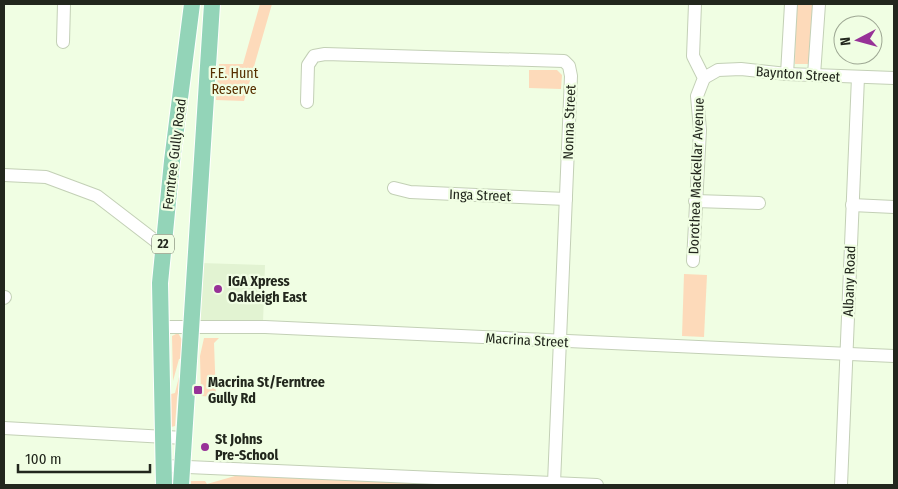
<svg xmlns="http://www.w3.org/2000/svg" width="898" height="489" font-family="'Fira Sans Condensed',sans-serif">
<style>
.built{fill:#e2f3d2}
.green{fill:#fddaba}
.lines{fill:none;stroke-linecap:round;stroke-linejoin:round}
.minor-casing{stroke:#c3d0b6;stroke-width:14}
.major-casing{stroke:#fff;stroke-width:18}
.minor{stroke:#fff;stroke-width:12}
.major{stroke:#93d4b8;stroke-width:16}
.poi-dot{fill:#973297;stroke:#f0fee3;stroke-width:2}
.labels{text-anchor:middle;stroke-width:4.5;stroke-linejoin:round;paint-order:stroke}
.shield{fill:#f0fee3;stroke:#606858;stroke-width:1}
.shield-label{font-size:12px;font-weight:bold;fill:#22271d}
.park-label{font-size:14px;fill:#573000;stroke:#f0fee3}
.street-label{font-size:14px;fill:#22271d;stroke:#f0fee3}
.poi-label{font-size:14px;font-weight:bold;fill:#22271d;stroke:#f0fee3;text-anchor:start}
</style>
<rect width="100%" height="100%" fill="#f0fee3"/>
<polygon class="built" points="201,263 265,265 263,323 198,321"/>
<g class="green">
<polygon points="260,4 272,4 244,101 216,100 219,64 243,64"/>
<polygon points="796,4 815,4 811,64 795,64"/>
<polygon points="529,70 557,70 562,75 561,89 529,88"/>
<polygon points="684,274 707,275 704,337 682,336"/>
<polygon points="178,333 184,343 184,358 179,359 173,381 172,336"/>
<polygon points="204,338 219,338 214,343 216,397 201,396 200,356"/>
<polygon points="180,373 182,374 177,398 175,426 171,427 170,396 171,394 175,393"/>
<polygon points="256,470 420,477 420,485 191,485 191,481 205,481 207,484"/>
</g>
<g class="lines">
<defs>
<g id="minor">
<polyline points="63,42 64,4"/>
<polyline points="787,74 791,4"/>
<polyline points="814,75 819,4"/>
<polyline points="704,78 718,70 741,69 787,74 894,78"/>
<polyline points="307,102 308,65 314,56 325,54 564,61 569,66 571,76 554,483"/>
<polyline points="4,175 46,177 97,196 162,246"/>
<polyline points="394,188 410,192 566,199"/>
<polyline points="695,201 759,203"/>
<polyline points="852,205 894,207"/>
<polyline points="693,261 700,130 697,96 704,78 693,56 695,4"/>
<polyline points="4,298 5,297"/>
<polyline points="160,327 265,327 894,356"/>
<polyline points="4,428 184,438"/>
<polyline points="165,466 597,485"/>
<polyline points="841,485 858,77"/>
</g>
<g id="major">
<polyline points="164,485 160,283 172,161 192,4"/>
<polyline points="181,485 212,4"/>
</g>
</defs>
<use href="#minor" class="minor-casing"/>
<use href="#major" class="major-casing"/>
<use href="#minor" class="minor"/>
<use href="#major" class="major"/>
</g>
<g class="poi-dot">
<circle cx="218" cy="289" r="5"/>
<rect x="193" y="385" width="10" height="10" rx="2.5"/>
<circle cx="205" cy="447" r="5"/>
</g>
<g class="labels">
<rect class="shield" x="152" y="234.5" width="22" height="19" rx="4"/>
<g class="shield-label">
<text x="163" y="248">22</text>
</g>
<g class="park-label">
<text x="234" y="78">F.E. Hunt<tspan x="234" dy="16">Reserve</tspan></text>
</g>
<g class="street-label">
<text transform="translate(798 74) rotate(4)" y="5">Baynton Street</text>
<text transform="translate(569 122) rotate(-88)" y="5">Nonna Street</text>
<text transform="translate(174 154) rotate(-83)" y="5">Ferntree Gully Road</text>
<text transform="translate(696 176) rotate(-88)" y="5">Dorothea Mackellar Avenue</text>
<text transform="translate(480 195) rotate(2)" y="5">Inga Street</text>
<text transform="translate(849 281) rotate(-88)" y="5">Albany Road</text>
<text transform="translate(527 340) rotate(3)" y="5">Macrina Street</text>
</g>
<g class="poi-label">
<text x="228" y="286">IGA Xpress<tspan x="228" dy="16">Oakleigh East</tspan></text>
<text x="208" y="387">Macrina St/Ferntree<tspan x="208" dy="16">Gully Rd</tspan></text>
<text x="215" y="444">St Johns<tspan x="215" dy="16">Pre-School</tspan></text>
</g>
</g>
<rect width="898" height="489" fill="none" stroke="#22271d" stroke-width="10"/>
<g transform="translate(858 40) rotate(264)"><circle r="24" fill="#f0fee3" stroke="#9ea894"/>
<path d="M0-4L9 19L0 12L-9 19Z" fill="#973297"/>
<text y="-8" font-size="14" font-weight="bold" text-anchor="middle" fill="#22271d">N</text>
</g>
<path d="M18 464v8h132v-8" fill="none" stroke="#22271d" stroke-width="2.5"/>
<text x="25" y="464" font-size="15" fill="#22271d" stroke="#f0fee3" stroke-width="4" paint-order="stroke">100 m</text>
</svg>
